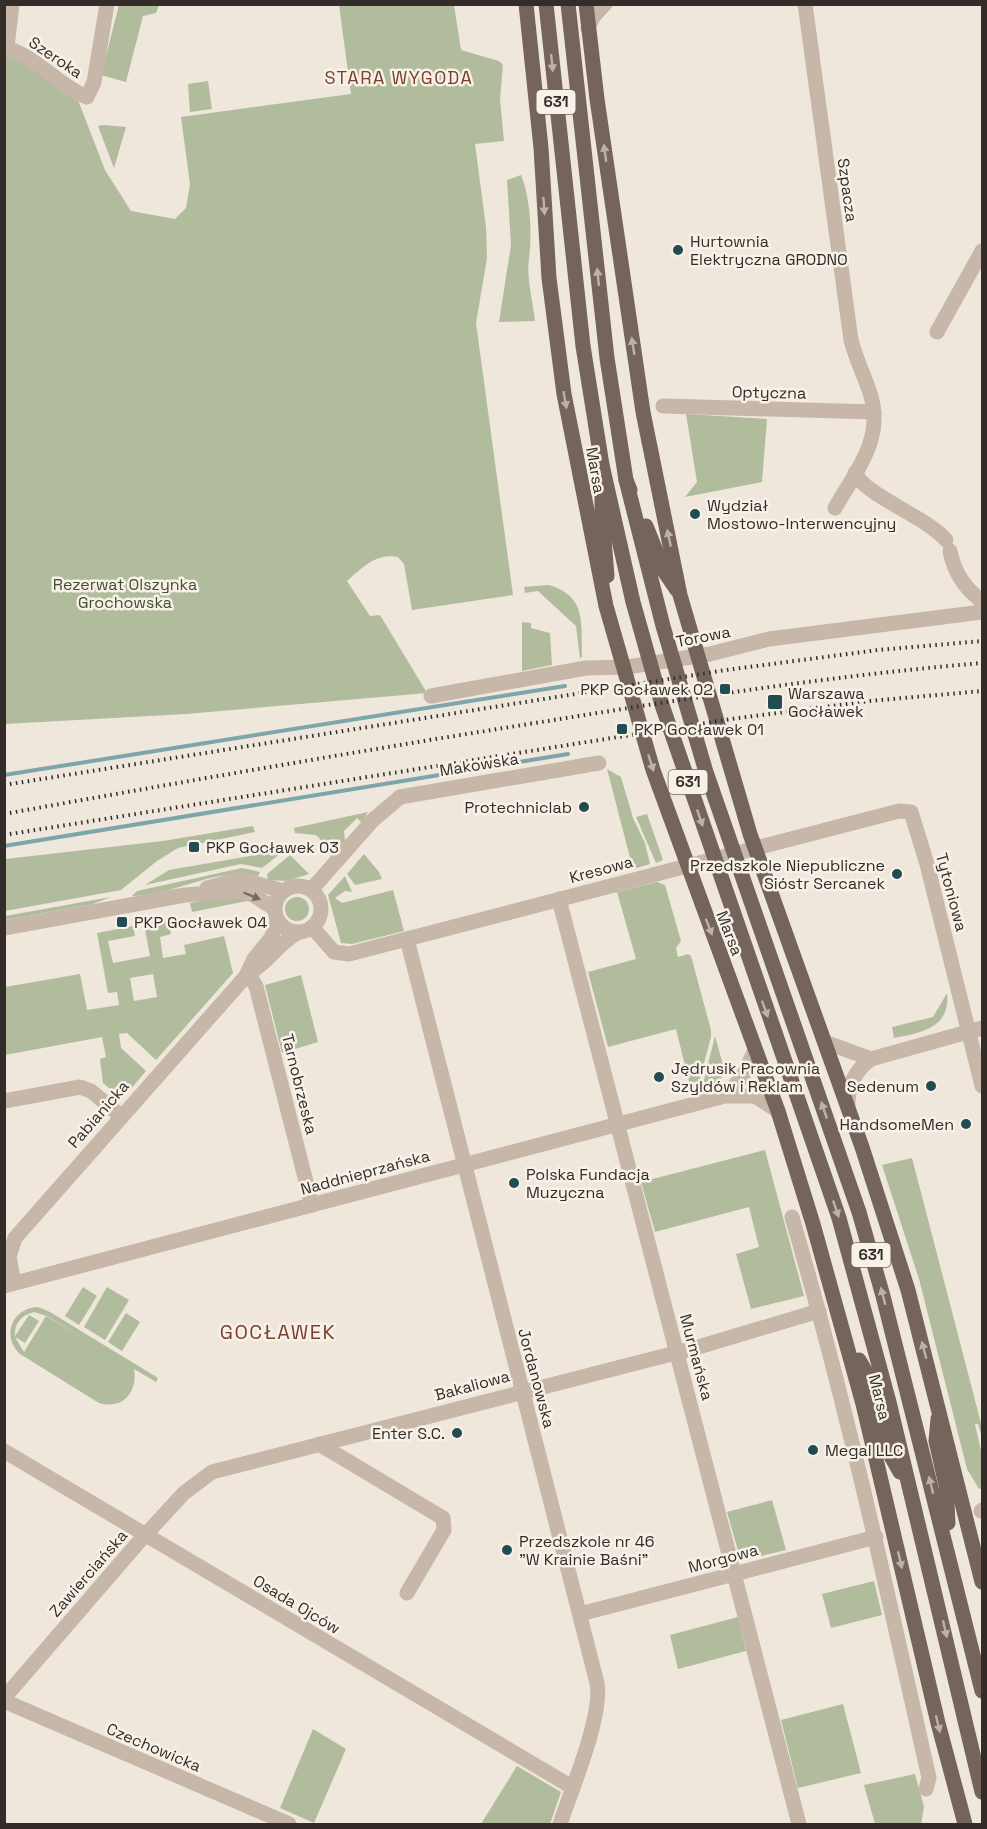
<svg xmlns="http://www.w3.org/2000/svg" width="987" height="1829" font-family="'Space Grotesk',sans-serif">
<style>
.green{fill:#b1bc9d;fill-rule:evenodd}
.lines{fill:none;stroke-linecap:round;stroke-linejoin:round}
.stream{stroke:#7ea5a9;stroke-width:4}
.minor{stroke:#c6b7a9;stroke-width:15}
.major{stroke:#74645b;stroke-width:15}
.rail{stroke:#342c28;stroke-width:4;stroke-dasharray:1.5 4.5;stroke-linecap:butt}
.oneway{fill:#bcb2a9}
.oneway2{fill:#766b62}
.poi-dot{fill:#224c51;stroke:#f7f1e8;stroke-width:2}
.labels{text-anchor:middle;stroke-width:5;stroke-linejoin:round;paint-order:stroke}
.shield{fill:#f7f1e8;stroke:#6e6762;stroke-width:1.5}
.shield-label{font-size:15px;font-weight:bold;fill:#342c28}
.street-label{font-size:16px;fill:#342c28;stroke:#f7f1e8}
.poi-label{font-size:16px;fill:#342c28;stroke:#f7f1e8;text-anchor:start}
.park-label{font-size:16px;fill:#424f2e;stroke:#f7f1e8}
.neighbourhood-label{font-size:18px;letter-spacing:1.5px;fill:#7a402a;stroke:#f7f1e8}
.quarter-label{font-size:20px;letter-spacing:1.5px;fill:#7a402a;stroke:#f7f1e8}
</style>
<rect width="100%" height="100%" fill="#efe7dc"/>
<g class="green">
<polygon points="119,5 159,5 156,13 143,16 126,82 101,75"/>
<path d="M 339,5 L 454,5 L 461,50 L 499,61 L 503,65 L 500,99 L 504,141 L 475,144 L 486,227 L 487,258 L 476,323 L 513,595 L 412,610 L 404,564 L 398,557 C 376,553 363,567 347,581 L 370,616 L 380,615 L 427,693 L 186,714 L 5,724 L 5,53 L 13,54 L 78,100 L 105,170 L 131,211 L 175,219 L 186,208 L 190,184 L 181,117 L 351,94 Z"/>
<polygon points="208,81 212,109 190,112 188,84"/>
<polygon points="103,125 126,127 114,168 98,126"/>
<path d="M 521,175 C 531,200 532,234 529,259 C 526,277 533,302 535,321 L 499,322 L 511,245 L 507,180 Z"/>
<polygon points="686,414 767,419 762,482 685,497 697,482"/>
<path d="M 549,585 C 587,596 581,624 582,656 L 580,659 L 576,626 L 538,591 L 525,593 L 524,587 Z"/>
<polygon points="522,622 531,623 531,628 550,633 552,665 522,671"/>
<polygon points="607,769 621,777 633,818 645,843 650,864 633,869"/>
<polygon points="368,812 362,823 357,818 344,831 345,841 333,852 316,835 295,833 294,828"/>
<polygon points="647,814 663,860 656,863 636,817"/>
<polygon points="253,826 255,832 178,848 157,861 121,890 5,911 5,859 163,841"/>
<polygon points="285,850 262,868 241,864 145,885 169,870"/>
<polygon points="364,854 379,872 382,879 355,885 347,874"/>
<polygon points="290,855 309,874 286,881 268,880 267,874"/>
<path d="M 242,868 L 260,872 L 258,876 C 216,866 174,896 132,896 L 137,891 Z"/>
<polygon points="345,876 352,892 345,891 335,898 342,903 393,890 404,931 352,944 341,943 328,895"/>
<polygon points="657,882 665,885 681,941 676,948 678,957 688,954 691,956 711,1030 711,1037 697,1089 691,1090 676,1029 608,1047 588,972 636,959 617,892"/>
<polygon points="230,896 247,901 192,912 190,903"/>
<polygon points="111,897 93,904 5,920 5,916"/>
<circle cx="297" cy="909" r="12"/>
<path d="M 168,920 L 171,934 L 160,937 L 163,958 L 186,954 L 184,945 L 224,936 L 233,973 L 156,1060 L 127,1033 L 119,1034 L 121,1048 L 146,1071 L 130,1090 L 116,1094 L 103,1083 L 100,1059 L 106,1057 L 102,1037 L 5,1055 L 5,987 L 80,974 L 87,1010 L 119,1005 L 117,992 L 108,993 L 97,933 L 133,926 L 135,936 L 108,941 L 113,963 L 150,956 L 144,924 ZM 153,974 L 157,997 L 134,1001 L 130,978 Z"/>
<polygon points="301,975 318,1042 282,1053 265,985"/>
<path d="M 947,993 C 951,1027 922,1033 894,1038 L 892,1027 L 933,1017 Z"/>
<polygon points="715,1036 725,1072 718,1083 702,1088"/>
<polygon points="765,1150 804,1296 751,1309 736,1254 759,1247 749,1207 655,1232 641,1182"/>
<polygon points="912,1158 982,1427 982,1437 978,1424 975,1424 982,1455 982,1488 979,1489 967,1469 919,1279 882,1165"/>
<polygon points="83,1287 97,1296 79,1325 65,1316"/>
<polygon points="107,1287 129,1300 105,1340 84,1327"/>
<path d="M 38,1307 L 50,1312 L 158,1378 L 156,1382 L 134,1369 C 138,1392 123,1410 99,1403 L 20,1354 C 1,1336 12,1308 38,1307 ZM 34,1312 L 47,1316 L 94,1344 L 46,1316 L 24,1352 L 15,1337 L 25,1343 L 39,1321 L 29,1315 L 15,1336 C 14,1324 21,1315 34,1312 Z"/>
<polygon points="126,1313 140,1322 122,1351 108,1342"/>
<polygon points="772,1500 786,1550 741,1561 727,1512"/>
<polygon points="874,1581 882,1615 831,1628 822,1594"/>
<polygon points="738,1617 746,1651 678,1669 670,1635"/>
<polygon points="843,1704 861,1773 798,1788 781,1720"/>
<polygon points="313,1729 346,1749 314,1823 280,1808"/>
<polygon points="517,1766 561,1792 550,1824 481,1824"/>
<polygon points="915,1774 924,1807 921,1824 875,1824 864,1785"/>
</g>
<g class="lines">
<g class="stream">
<polyline points="4,775 565,686"/>
<polyline points="4,846 568,754"/>
</g>
<g class="minor">
<path d="M 805,4 L 851,340 C 856,359 864,375 870,393 C 885,438 856,471 835,508"/>
<polyline points="588,28 593,17 605,4"/>
<path d="M 4,48 C 33,53 58,86 87,97 L 94,82 L 107,4"/>
<polyline points="7,48 12,4"/>
<polyline points="937,332 982,251"/>
<polyline points="663,406 874,412"/>
<path d="M 855,473 C 866,496 925,516 946,540"/>
<path d="M 950,551 C 954,572 964,588 982,601"/>
<polyline points="431,696 586,668 627,667 710,654 769,639 982,612"/>
<circle cx="298" cy="909" r="23"/>
<polyline points="207,888 240,879 283,891"/>
<polyline points="311,890 373,820 400,797 599,763"/>
<polyline points="559,899 799,1824"/>
<polyline points="312,927 334,952 349,954 899,811 911,812 927,864 982,1086"/>
<polyline points="4,928 185,895 235,891 253,895 275,909"/>
<path d="M 407,939 L 597,1683 C 603,1716 571,1791 560,1824"/>
<polyline points="248,974 256,986 312,1205"/>
<path d="M 248,974 C 268,963 279,942 299,932"/>
<polyline points="825,1042 871,1059"/>
<polyline points="725,1096 743,1076 755,1050"/>
<polyline points="4,1101 80,1087 91,1091 121,1116"/>
<path d="M 848,1108 C 847,1087 854,1071 871,1059 L 982,1028"/>
<path d="M 792,1217 C 846,1402 887,1590 929,1778 L 926,1789"/>
<polyline points="14,1283 9,1257 15,1238 246,976 254,959 271,938 278,920"/>
<polyline points="4,1286 725,1096 755,1096 778,1111"/>
<polyline points="319,1444 443,1518 444,1530 407,1593"/>
<polyline points="4,1451 572,1787"/>
<polyline points="981,1511 982,1510"/>
<polyline points="580,1614 876,1537"/>
<polyline points="4,1698 137,1544 184,1493 212,1472 695,1348 819,1311"/>
<polyline points="4,1701 289,1824"/>
</g>
<g class="major">
<polyline points="526,4 541,148 549,278 564,394 606,606 653,770 778,1111 813,1224 863,1404 938,1723 965,1824"/>
<polyline points="546,4 583,346 602,465 602,515 607,576"/>
<polyline points="568,4 607,358 626,480 630,490"/>
<polyline points="586,4 597,99 643,412 680,595 750,834 862,1147 908,1290 982,1582"/>
<polyline points="602,465 633,602 662,705 839,1218 889,1402 982,1792"/>
<polyline points="626,480 663,626 706,772 859,1212 883,1296 982,1691"/>
<polyline points="646,526 664,571 677,590"/>
<polyline points="859,1360 866,1372 891,1456 900,1472"/>
<polyline points="938,1419 936,1441 946,1485 948,1523"/>
</g>
<g class="rail">
<polyline points="4,785 726,670 878,650 982,641"/>
<path d="M 4,814 C 187,781 370,749 554,720 C 696,697 838,675 982,663"/>
<polyline points="4,835 731,719 870,701 982,691"/>
</g>
</g>
<defs><path id="oneway-solid" d="M-6-.8H1V-3.2L6.5 0L1 3.2V.8H-6Z" transform="scale(1.5)"/></defs>
<g class="oneway">
<use href="#oneway-solid" transform="translate(552 63) rotate(84)"/>
<use href="#oneway-solid" transform="translate(605 153) rotate(-98)"/>
<use href="#oneway-solid" transform="translate(544 206) rotate(86)"/>
<use href="#oneway-solid" transform="translate(598 277) rotate(-96)"/>
<use href="#oneway-solid" transform="translate(633 346) rotate(-99)"/>
<use href="#oneway-solid" transform="translate(565 400) rotate(80)"/>
<use href="#oneway-solid" transform="translate(669 538) rotate(-102)"/>
<use href="#oneway-solid" transform="translate(651 763) rotate(72)"/>
<use href="#oneway-solid" transform="translate(700 818) rotate(71)"/>
<use href="#oneway-solid" transform="translate(709 927) rotate(69)"/>
<use href="#oneway-solid" transform="translate(765 1009) rotate(70)"/>
<use href="#oneway-solid" transform="translate(824 1110) rotate(-109)"/>
<use href="#oneway-solid" transform="translate(836 1209) rotate(71)"/>
<use href="#oneway-solid" transform="translate(883 1296) rotate(-105)"/>
<use href="#oneway-solid" transform="translate(924 1350) rotate(-105)"/>
<use href="#oneway-solid" transform="translate(931 1485) rotate(-104)"/>
<use href="#oneway-solid" transform="translate(900 1560) rotate(77)"/>
<use href="#oneway-solid" transform="translate(945 1629) rotate(77)"/>
<use href="#oneway-solid" transform="translate(938 1724) rotate(76)"/>
</g>
<use class="oneway2" href="#oneway-solid" transform="translate(252 896) rotate(23)"/>
<g class="poi-dot">
<circle cx="678" cy="250" r="6"/>
<circle cx="695" cy="514" r="6"/>
<rect x="719" y="683" width="12" height="12" rx="3"/>
<rect x="767" y="694" width="16" height="16" rx="3"/>
<rect x="616" y="723" width="12" height="12" rx="3"/>
<circle cx="584" cy="807" r="6"/>
<rect x="188" y="841" width="12" height="12" rx="3"/>
<circle cx="897" cy="874" r="6"/>
<rect x="116" y="916" width="12" height="12" rx="3"/>
<circle cx="659" cy="1077" r="6"/>
<circle cx="931" cy="1086" r="6"/>
<circle cx="966" cy="1124" r="6"/>
<circle cx="514" cy="1183" r="6"/>
<circle cx="457" cy="1433" r="6"/>
<circle cx="813" cy="1450" r="6"/>
<circle cx="507" cy="1550" r="6"/>
</g>
<g class="labels">
<g class="shield">
<rect x="536.5" y="90" width="39" height="24" rx="4.5"/>
<rect x="668.5" y="770" width="39" height="24" rx="4.5"/>
<rect x="851.5" y="1243" width="39" height="24" rx="4.5"/>
</g>
<g class="shield-label">
<text x="556" y="107">631</text>
<text x="688" y="787">631</text>
<text x="871" y="1260">631</text>
</g>
<g class="street-label">
<text transform="translate(56 57) rotate(34)" y="6">Szeroka</text>
<text transform="translate(848 190) rotate(82)" y="6">Szpacza</text>
<text transform="translate(769 392) rotate(1)" y="6">Optyczna</text>
<text transform="translate(596 470) rotate(80)" y="6">Marsa</text>
<text transform="translate(703 636) rotate(-11)" y="6">Torowa</text>
<text transform="translate(479 764) rotate(-9)" y="6">Makowska</text>
<text transform="translate(601 869) rotate(-15)" y="6">Kresowa</text>
<text transform="translate(952 892) rotate(75)" y="6">Tytoniowa</text>
<text transform="translate(730 933) rotate(69)" y="6">Marsa</text>
<text transform="translate(300 1084) rotate(76)" y="6">Tarnobrzeska</text>
<text transform="translate(98 1114) rotate(-49)" y="6">Pabianicka</text>
<text transform="translate(365 1172) rotate(-15)" y="6">Naddnieprzańska</text>
<text transform="translate(697 1357) rotate(75)" y="6">Murmańska</text>
<text transform="translate(537 1378) rotate(75)" y="6">Jordanowska</text>
<text transform="translate(472 1385) rotate(-15)" y="6">Bakaliowa</text>
<text transform="translate(880 1397) rotate(76)" y="6">Marsa</text>
<text transform="translate(723 1558) rotate(-15)" y="6">Morgowa</text>
<text transform="translate(88 1573) rotate(-49)" y="6">Zawierciańska</text>
<text transform="translate(297 1604) rotate(31)" y="6">Osada Ojców</text>
<text transform="translate(154 1747) rotate(23)" y="6">Czechowicka</text>
</g>
<g class="poi-label">
<text x="690" y="247">Hurtownia<tspan x="690" dy="18">Elektryczna GRODNO</tspan></text>
<text x="707" y="511">Wydział<tspan x="707" dy="18">Mostowo-Interwencyjny</tspan></text>
<text x="713" y="695" text-anchor="end">PKP Gocławek 02</text>
<text x="788" y="699">Warszawa<tspan x="788" dy="18">Gocławek</tspan></text>
<text x="634" y="735">PKP Gocławek 01</text>
<text x="572" y="813" text-anchor="end">Protechniclab</text>
<text x="206" y="853">PKP Gocławek 03</text>
<text x="885" y="871" text-anchor="end">Przedszkole Niepubliczne<tspan x="885" dy="18">Sióstr Sercanek</tspan></text>
<text x="134" y="928">PKP Gocławek 04</text>
<text x="671" y="1074">Jędrusik Pracownia<tspan x="671" dy="18">Szyldów i Reklam</tspan></text>
<text x="919" y="1092" text-anchor="end">Sedenum</text>
<text x="954" y="1130" text-anchor="end">HandsomeMen</text>
<text x="526" y="1180">Polska Fundacja<tspan x="526" dy="18">Muzyczna</tspan></text>
<text x="445" y="1439" text-anchor="end">Enter S.C.</text>
<text x="825" y="1456">Megal LLC</text>
<text x="519" y="1547">Przedszkole nr 46<tspan x="519" dy="18">"W Krainie Baśni"</tspan></text>
</g>
<g class="park-label">
<text x="125" y="590">Rezerwat Olszynka<tspan x="125" dy="18">Grochowska</tspan></text>
</g>
<g class="neighbourhood-label">
<text x="399" y="84">STARA WYGODA</text>
</g>
<g class="quarter-label">
<text x="278" y="1339">GOCŁAWEK</text>
</g>
</g>
<rect width="987" height="1829" fill="none" stroke="#342c28" stroke-width="12"/>
</svg>
